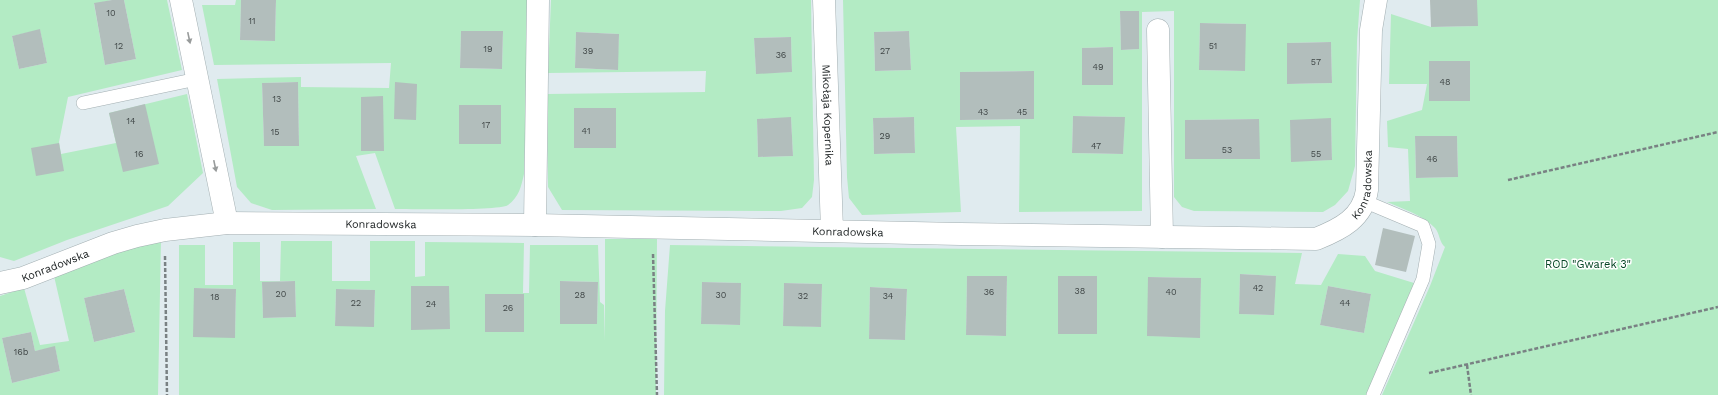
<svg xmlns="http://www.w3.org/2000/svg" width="1718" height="395" font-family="'Work Sans',sans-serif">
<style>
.green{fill:#b3ebc4;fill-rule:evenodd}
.building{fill:#b2bebc}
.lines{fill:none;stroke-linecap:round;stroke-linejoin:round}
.service-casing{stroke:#a3afb2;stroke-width:14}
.minor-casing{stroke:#a3afb2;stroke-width:23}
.path{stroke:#798183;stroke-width:2.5;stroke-dasharray:4 2;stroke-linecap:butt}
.service{stroke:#fff;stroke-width:13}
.minor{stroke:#fff;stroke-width:22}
.oneway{fill:#989b9b}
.labels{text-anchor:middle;stroke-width:3;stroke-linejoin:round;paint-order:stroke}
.number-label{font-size:9px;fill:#414848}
.street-label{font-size:11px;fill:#1b2021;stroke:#fff}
.park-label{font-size:11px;fill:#044524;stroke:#fff}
</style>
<rect width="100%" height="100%" fill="#e0ebef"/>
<g class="green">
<path d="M 0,0 L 112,0 L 94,4 L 105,65 L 136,59 L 124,0 L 167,0 L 182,70 L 68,97 L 59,142 L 61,154 L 116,143 L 109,113 L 187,94 L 203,173 L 168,206 L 67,240 L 14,261 L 0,257 ZM 40,30 L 47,63 L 19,69 L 12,36 Z"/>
<path d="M 236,0 L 241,0 L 240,40 L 275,41 L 276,0 L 529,0 L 524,174 C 521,187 519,197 508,205 C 500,211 411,209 395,209 L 375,153 L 356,156 L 376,209 L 272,210 L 251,203 L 237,187 L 217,79 L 301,77 L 301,87 L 389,88 L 391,63 L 214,65 L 202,5 L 235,5 ZM 461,31 L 503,31 L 502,69 L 460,68 ZM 298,82 L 299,146 L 264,146 L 262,83 ZM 459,105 L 501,105 L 500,144 L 459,144 Z"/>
<path d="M 551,0 L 811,0 L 814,180 L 812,197 L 802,208 L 781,211 L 562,210 L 548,187 L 547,94 L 705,92 L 706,71 L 548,73 ZM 576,32 L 619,34 L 617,70 L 575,68 ZM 791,37 L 792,72 L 756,73 L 754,38 ZM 616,108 L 616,148 L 574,148 L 574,109 ZM 791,118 L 793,156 L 758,157 L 757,119 Z"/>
<path d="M 843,0 L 1360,0 L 1357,41 L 1355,166 L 1348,191 L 1335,205 L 1323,212 L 1194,211 L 1182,207 L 1174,197 L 1174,11 L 1142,12 L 1142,211 L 1019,212 L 1020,126 L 956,127 L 961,212 L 862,215 L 849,198 L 847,177 ZM 1120,11 L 1139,11 L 1139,49 L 1121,50 ZM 1200,23 L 1245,24 L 1245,71 L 1199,70 ZM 909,31 L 911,70 L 875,71 L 874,32 ZM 1331,42 L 1332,83 L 1287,84 L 1287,43 ZM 1113,47 L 1113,85 L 1082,85 L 1082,48 ZM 1034,71 L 1034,119 L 960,120 L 960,72 ZM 1073,116 L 1124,117 L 1123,154 L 1072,153 ZM 914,117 L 915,153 L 874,154 L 873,118 ZM 1259,119 L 1259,159 L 1185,159 L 1185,120 ZM 1331,119 L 1332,160 L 1291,161 Z"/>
<path d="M 1477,0 L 1718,0 L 1718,395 L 1382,395 L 1430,286 L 1445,247 C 1439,242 1440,234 1435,228 C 1423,215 1403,209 1387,202 L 1410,201 L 1408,149 L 1388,147 L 1387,121 L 1422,110 L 1427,84 L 1389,84 L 1391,14 L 1431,27 L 1477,26 ZM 1429,61 L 1470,61 L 1470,100 L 1430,101 ZM 1415,136 L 1457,136 L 1458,177 L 1416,178 Z"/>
<path d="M 605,239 L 657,239 L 656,395 L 179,395 L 179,245 L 205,245 L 205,285 L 233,285 L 233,242 L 260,242 L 260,281 L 280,281 L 281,241 L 332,241 L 332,281 L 370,281 L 370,241 L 415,241 L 415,277 L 425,276 L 425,242 L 524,243 L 523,293 L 529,293 L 530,245 L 598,245 L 600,302 L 604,305 L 605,341 ZM 295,281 L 296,317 L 263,318 L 262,282 ZM 560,281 L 598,282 L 597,324 L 561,324 ZM 411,286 L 449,286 L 449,329 L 411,329 ZM 194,288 L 236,289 L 235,337 ZM 336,289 L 375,290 L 374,326 L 335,326 ZM 485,294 L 523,294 L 524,332 L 485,332 Z"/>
<path d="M 161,240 L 158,395 L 0,395 L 0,296 L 24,288 L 40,345 L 69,341 L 54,276 L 105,256 ZM 124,289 L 135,332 L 94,342 L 84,298 ZM 31,332 L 35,351 L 55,347 L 60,371 L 12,383 L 2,338 Z"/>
<path d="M 670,245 L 1302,253 L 1295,284 L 1321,285 L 1338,254 L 1365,256 L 1375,271 L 1414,283 L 1366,395 L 664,395 L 665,311 ZM 1240,274 L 1275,276 L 1274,315 L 1239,314 ZM 967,276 L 1007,277 L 1006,336 L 966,335 ZM 1058,276 L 1097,276 L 1097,334 L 1058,334 ZM 1148,277 L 1201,278 L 1200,337 L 1148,336 ZM 702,282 L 740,283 L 740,325 L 701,324 ZM 784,283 L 822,284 L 821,327 L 783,325 ZM 1328,286 L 1371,294 L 1364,333 L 1320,325 ZM 870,287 L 907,289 L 905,340 L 869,339 Z"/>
</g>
<g class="building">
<polygon points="112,0 124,0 136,59 105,65 94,3"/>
<polygon points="241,0 276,0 275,41 240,40"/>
<polygon points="1430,0 1477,0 1478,26 1431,27"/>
<polygon points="1120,11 1139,11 1139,49 1121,50"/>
<polygon points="1200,23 1246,24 1245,71 1199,70"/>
<polygon points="40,29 47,63 19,69 12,36"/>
<polygon points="461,31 503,31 502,69 460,68"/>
<polygon points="909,31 911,70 875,71 874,32"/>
<polygon points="576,32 619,34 618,70 575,68"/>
<polygon points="791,37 792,72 756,74 754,38"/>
<polygon points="1331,42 1332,83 1287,84 1287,43"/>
<polygon points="1113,47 1113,85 1082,85 1082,48"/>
<rect x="1429" y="61" width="41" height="40"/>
<polygon points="1034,71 1034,119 960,120 960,72"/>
<polygon points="298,82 299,146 264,146 262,83"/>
<polygon points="395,82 417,84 416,120 394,119"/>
<polygon points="383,96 384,151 361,151 361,97"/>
<polygon points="145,104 159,164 123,172 109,113"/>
<rect x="459" y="105" width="42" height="39"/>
<rect x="574" y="108" width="42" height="40"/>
<polygon points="1073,116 1125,117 1123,154 1072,153"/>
<polygon points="791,117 793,156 758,157 757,119"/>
<polygon points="914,117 915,153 874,154 873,118"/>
<polygon points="1331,118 1332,160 1291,162 1290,120"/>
<polygon points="1259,119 1260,159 1185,159 1185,120"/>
<polygon points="1415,136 1457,136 1458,177 1416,178"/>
<polygon points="59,143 64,171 36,176 31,148"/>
<polygon points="1383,228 1415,236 1406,272 1375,265"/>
<polygon points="1240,274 1276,276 1274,315 1239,314"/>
<polygon points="967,276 1007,276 1006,336 966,335"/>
<rect x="1058" y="276" width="39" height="58"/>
<polygon points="1148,277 1201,278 1200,338 1147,336"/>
<polygon points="295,281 296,317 263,318 262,282"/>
<polygon points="560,281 598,282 597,324 560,324"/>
<polygon points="702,282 741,283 740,325 701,324"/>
<polygon points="784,283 822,284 821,327 783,326"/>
<polygon points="411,286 449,286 450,329 411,330"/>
<polygon points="1328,286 1371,294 1364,333 1320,325"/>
<polygon points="870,287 907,289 905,340 869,339"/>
<polygon points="194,288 236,289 235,338 193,337"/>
<polygon points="124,289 135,332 94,342 84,298"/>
<polygon points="336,289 375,290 374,327 335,326"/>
<rect x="485" y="294" width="39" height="38"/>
<polygon points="31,332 35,351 55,346 60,371 12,383 2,338"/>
</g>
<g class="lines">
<defs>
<g id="service">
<polyline points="83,103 197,79"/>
<polyline points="1366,202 1423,226 1429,244 1423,279 1373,395"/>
</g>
<g id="minor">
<polyline points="181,0 227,223"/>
<path id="s1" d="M 824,0 L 832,230"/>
<polyline points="1158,30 1162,237"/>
<polyline points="535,225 538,0"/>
<path id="s2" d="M 0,283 L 23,278 L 113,243 L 137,236 L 165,230 L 227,223 L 535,225 L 960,234 L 1316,239 C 1341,229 1363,218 1367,190 L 1371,30 L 1376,0"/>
</g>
</defs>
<use href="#service" class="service-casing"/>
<use href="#minor" class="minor-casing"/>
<g class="path">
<polyline points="1508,180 1718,132"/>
<polyline points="653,254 657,395"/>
<polyline points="165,256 167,395"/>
<polyline points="1467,365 1471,395"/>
<polyline points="1429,373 1718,307"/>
</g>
<use href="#service" class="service"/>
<use href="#minor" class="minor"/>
</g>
<defs><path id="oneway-solid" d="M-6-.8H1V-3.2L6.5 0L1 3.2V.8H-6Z"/></defs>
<g class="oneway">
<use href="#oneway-solid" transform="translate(189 38) rotate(78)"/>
<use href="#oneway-solid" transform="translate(215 166) rotate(78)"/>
</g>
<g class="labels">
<g class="number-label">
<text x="111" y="16">10</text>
<text x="252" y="24">11</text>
<text x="119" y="49">12</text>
<text x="1213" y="49">51</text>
<text x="488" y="52">19</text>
<text x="588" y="54">39</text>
<text x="885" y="54">27</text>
<text x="781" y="58">36</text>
<text x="1316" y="65">57</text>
<text x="1098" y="70">49</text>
<text x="1445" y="85">48</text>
<text x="277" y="102">13</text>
<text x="983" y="115">43</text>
<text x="1022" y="115">45</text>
<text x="131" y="124">14</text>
<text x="486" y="128">17</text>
<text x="586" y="134">41</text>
<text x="275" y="135">15</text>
<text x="885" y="139">29</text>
<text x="1096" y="149">47</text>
<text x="1227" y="153">53</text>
<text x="139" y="157">16</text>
<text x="1316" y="157">55</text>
<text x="1432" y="162">46</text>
<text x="1258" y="291">42</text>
<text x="1080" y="294">38</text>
<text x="989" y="295">36</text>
<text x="1171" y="295">40</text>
<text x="281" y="297">20</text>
<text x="580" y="298">28</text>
<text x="721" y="298">30</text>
<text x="803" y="299">32</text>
<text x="888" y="299">34</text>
<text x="215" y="300">18</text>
<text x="356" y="306">22</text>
<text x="1345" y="306">44</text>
<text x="431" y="307">24</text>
<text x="508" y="311">26</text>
<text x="21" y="355">16b</text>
</g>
<g class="street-label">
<text dy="4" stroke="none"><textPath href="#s1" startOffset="115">Mikołaja Kopernika</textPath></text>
<text dy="4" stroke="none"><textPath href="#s2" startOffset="1404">Konradowska</textPath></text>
<text dy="4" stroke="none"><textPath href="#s2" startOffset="390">Konradowska</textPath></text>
<text dy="4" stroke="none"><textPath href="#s2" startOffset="857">Konradowska</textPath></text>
<text dy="4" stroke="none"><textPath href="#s2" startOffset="58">Konradowska</textPath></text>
</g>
<g class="park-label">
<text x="1588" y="268">ROD "Gwarek 3"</text>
</g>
</g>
</svg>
